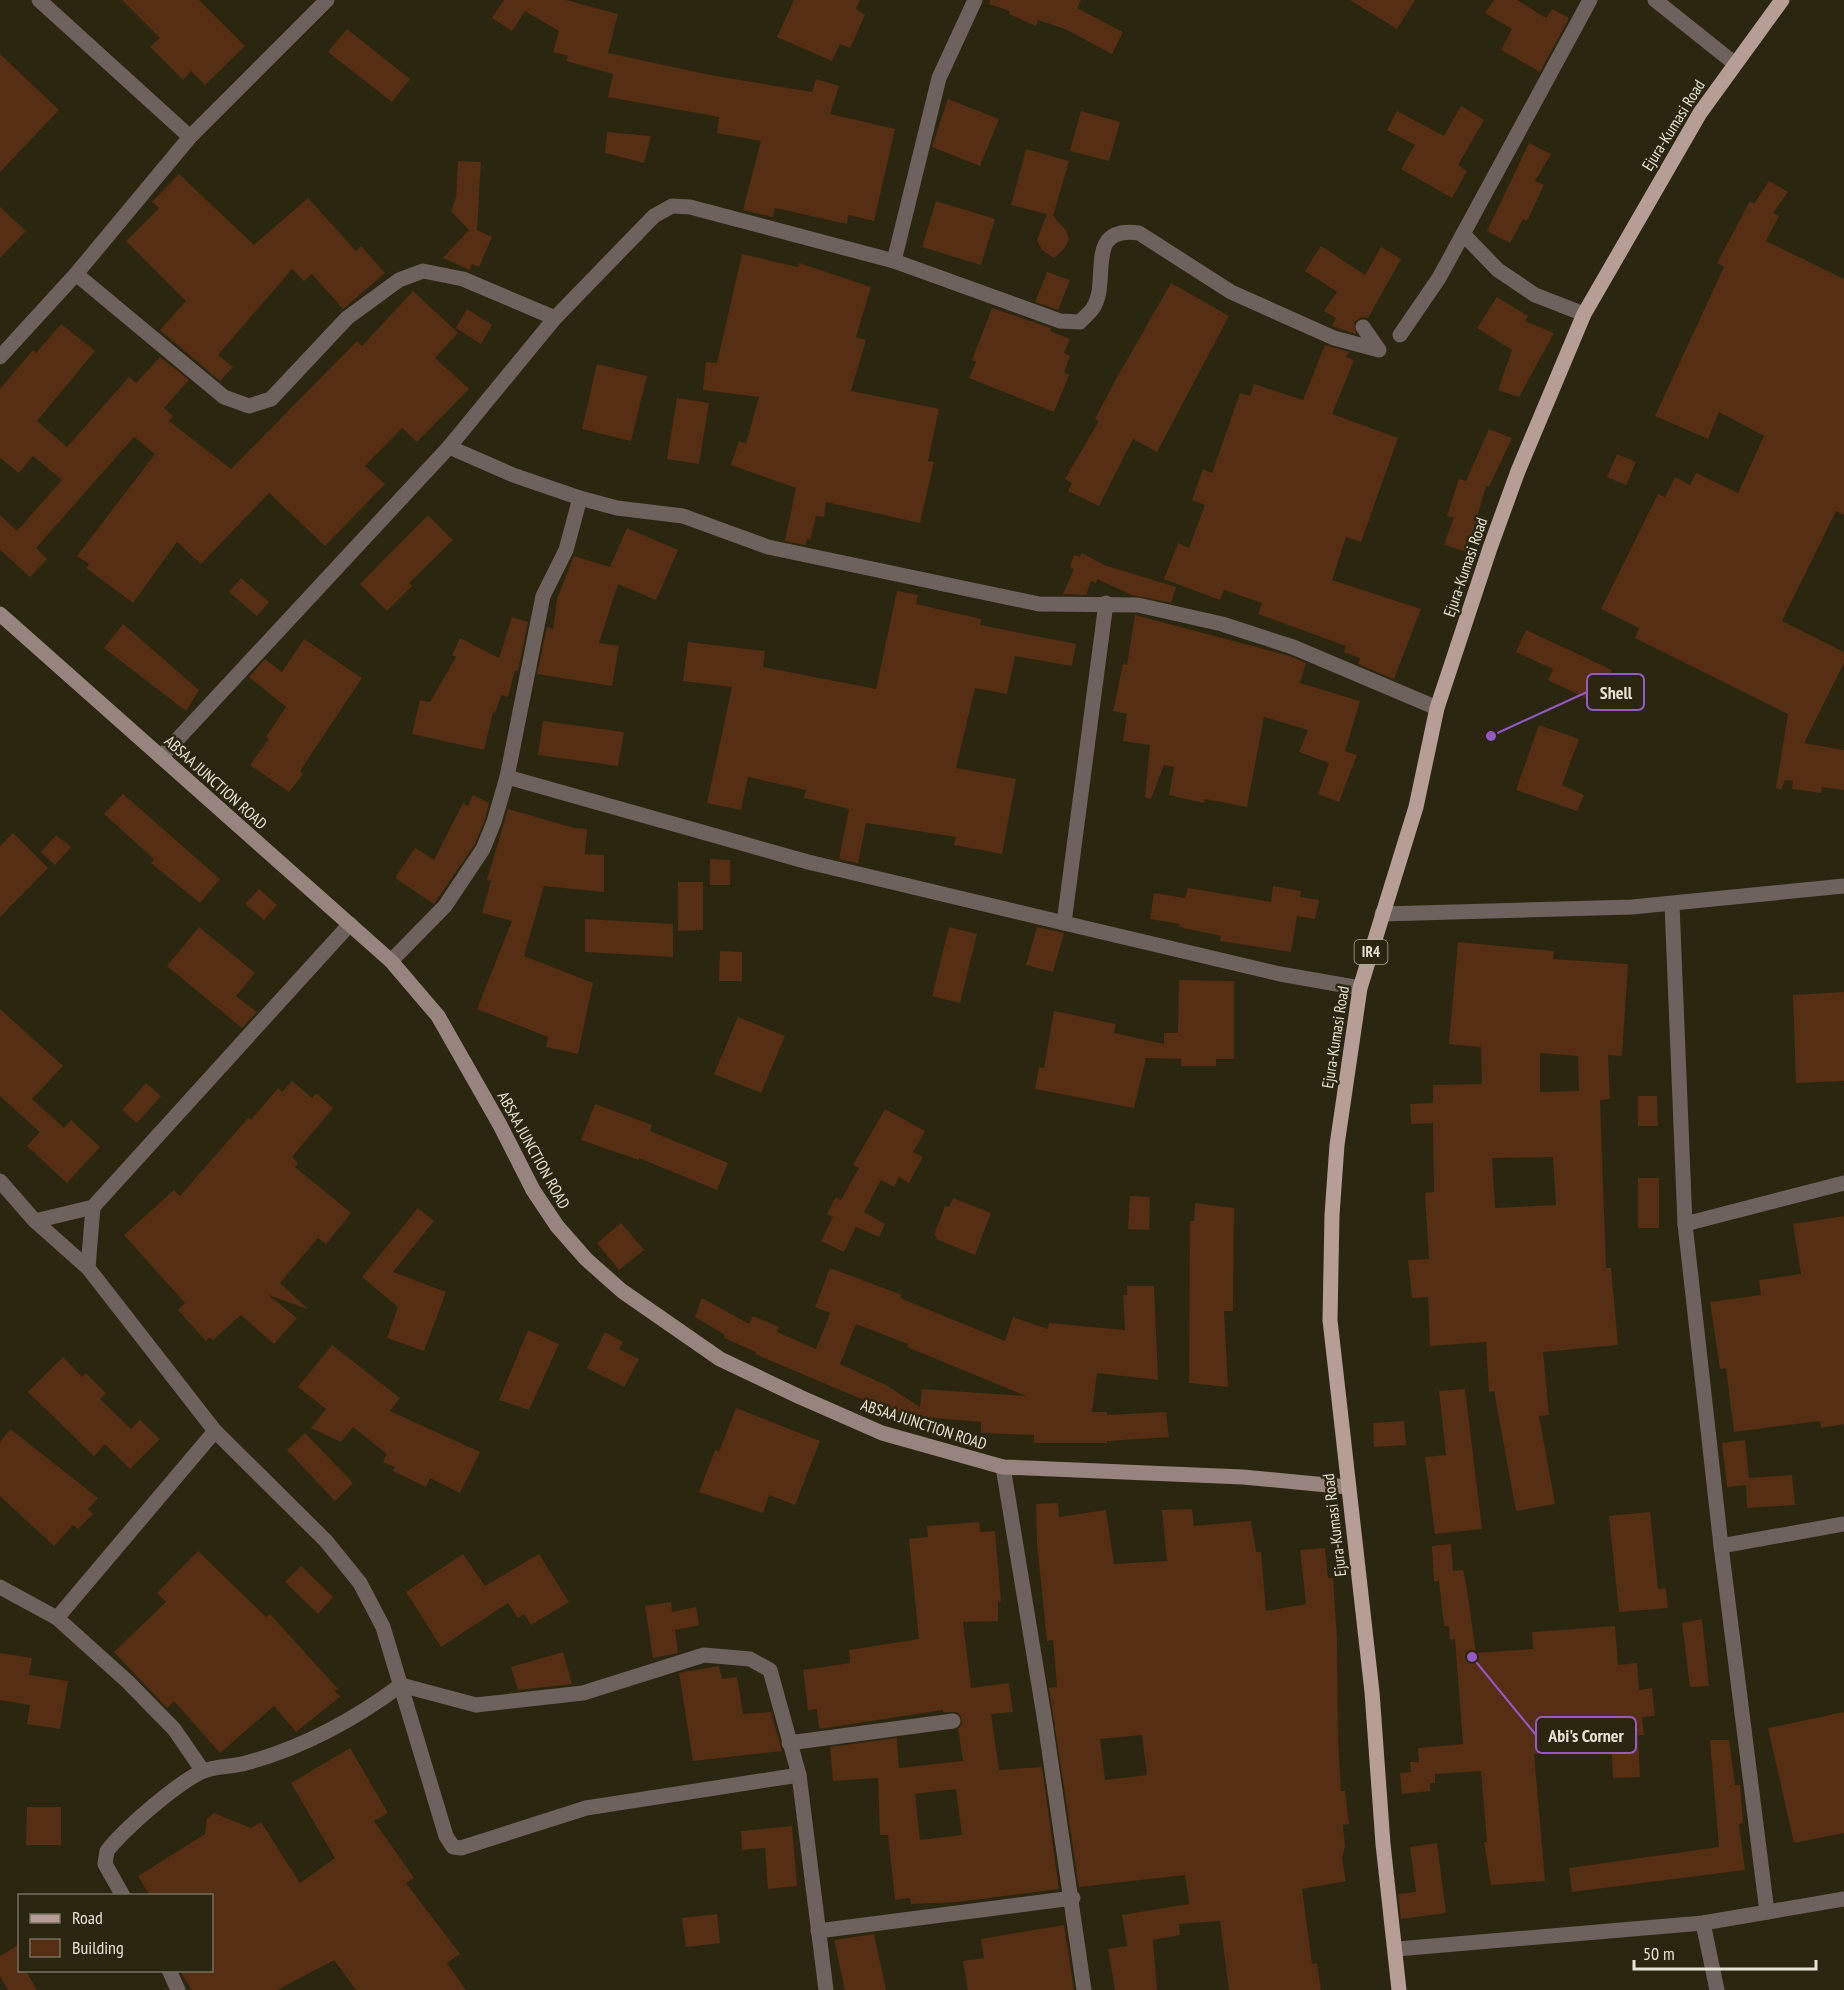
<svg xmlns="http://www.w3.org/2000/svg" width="1844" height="1990" font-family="'PT Sans Narrow',sans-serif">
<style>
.building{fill:#552e13;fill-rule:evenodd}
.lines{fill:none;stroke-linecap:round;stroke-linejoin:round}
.street{stroke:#6e625e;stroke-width:15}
.secondary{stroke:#97847e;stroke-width:15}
.primary{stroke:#b69e97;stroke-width:15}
.labels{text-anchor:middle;stroke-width:5;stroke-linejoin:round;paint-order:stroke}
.shield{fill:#2b2610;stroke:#aeaa9a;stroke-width:1.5}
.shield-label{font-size:15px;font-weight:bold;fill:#e6e3d5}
.street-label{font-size:16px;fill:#e6e3d5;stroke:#2b2610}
.leader{fill:none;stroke:#965ac4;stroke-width:2}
.callout-dot{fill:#965ac4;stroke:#2b2610;stroke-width:2}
.callout{fill:#2b2610;stroke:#965ac4;stroke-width:2}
.callout-label{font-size:18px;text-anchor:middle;font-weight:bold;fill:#e6e3d5}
</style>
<rect width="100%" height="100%" fill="#2b2610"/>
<g class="building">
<polygon points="122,0 199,0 245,46 205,85 191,71 183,80 150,47 160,38"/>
<polygon points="504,0 566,0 618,14 608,53 710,75 812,92 816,79 839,86 830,114 895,129 874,221 848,215 847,224 775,208 773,217 743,210 761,141 717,133 719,117 608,97 613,74 566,61 568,56 553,52 559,31 525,11 512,31 492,18"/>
<polygon points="794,0 860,0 856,9 865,15 850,48 840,44 832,61 777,37"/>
<polygon points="990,0 1081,0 1077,8 1123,32 1112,54 1065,29 1038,20 1036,26 1009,14 1010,11 989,4"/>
<polygon points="1350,0 1415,0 1397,29"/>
<polygon points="1494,0 1517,0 1546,18 1552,9 1569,18 1540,72 1501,50 1512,29 1485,13"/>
<polygon points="347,29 410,79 392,102 328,52"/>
<polygon points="0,54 59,110 0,172"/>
<polygon points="948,99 999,119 980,166 932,147"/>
<polygon points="1461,106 1484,120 1458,165 1467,171 1452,198 1401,169 1415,145 1387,130 1397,111 1444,136"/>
<polygon points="1081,111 1120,122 1109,161 1070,151"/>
<polygon points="607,132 651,136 644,163 605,153"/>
<polygon points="1529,143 1551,154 1535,181 1544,185 1527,221 1523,219 1510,243 1487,231"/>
<polygon points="1026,149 1069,161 1053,216 1066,230 1069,239 1065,248 1054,258 1042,250 1037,240 1047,214 1011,205"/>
<polygon points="458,161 481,162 477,230 492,237 479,267 472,264 470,270 443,258 469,230 451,211 456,198"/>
<polygon points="179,174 254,245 308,198 356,251 361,246 385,273 343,309 312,274 304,281 292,269 218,355 233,367 220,381 160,330 186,301 126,241 159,208 152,202"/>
<polygon points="1769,181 1788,192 1773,213 1779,216 1766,241 1844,279 1844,515 1836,511 1782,621 1844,652 1844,663 1804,743 1844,750 1844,790 1822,787 1821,793 1792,789 1793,781 1785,780 1781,790 1776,788 1788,714 1635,638 1639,628 1601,609 1658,494 1665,497 1675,477 1690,485 1696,473 1738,493 1764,436 1719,412 1708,439 1655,416 1724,267 1717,263 1750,201 1754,204"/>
<polygon points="936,201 995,219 981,265 922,247"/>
<polygon points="0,207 26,231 0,258"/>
<polygon points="1321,246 1365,275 1381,247 1401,259 1368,318 1362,317 1354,322 1356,334 1332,326 1336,318 1324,311 1337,292 1305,271"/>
<polygon points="742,254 798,267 799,263 871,287 856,337 866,340 851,391 939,409 928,461 934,462 920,523 826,502 824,517 816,516 810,540 807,539 805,545 785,541 796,488 731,465 739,441 746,444 759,397 703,390 706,362 717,363"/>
<polygon points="1047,272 1070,280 1058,310 1035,302"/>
<polygon points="1171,283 1229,316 1157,452 1133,439 1099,506 1068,491 1072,483 1065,479 1099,421 1095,419 1115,381"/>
<polygon points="413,291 458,333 435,358 469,389 417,442 402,428 365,466 385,484 325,546 269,493 201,564 177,542 133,603 86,568 89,564 77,556 155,454 134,437 36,548 47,559 30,577 0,550 0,515 17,531 62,480 33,456 19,473 0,458 0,389 33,350 36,353 61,324 95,351 37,421 67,447 129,377 136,383 160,357 189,380 164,408 173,416 169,421 231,469 357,341 362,346"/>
<polygon points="1497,297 1528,316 1525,321 1554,333 1519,397 1498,390 1512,350 1477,328"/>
<polygon points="992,308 1051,328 1050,331 1070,339 1064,353 1070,356 1064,372 1069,375 1054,412 969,378 976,362 972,360"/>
<polygon points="467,309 492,325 481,344 456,328"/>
<polygon points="1325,345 1349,352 1346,357 1354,360 1332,414 1398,438 1361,542 1346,537 1332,580 1421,609 1394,679 1358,664 1360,658 1344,652 1346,646 1258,614 1262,603 1224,590 1220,600 1164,579 1178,543 1189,548 1205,505 1192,500 1203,469 1212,473 1240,393 1250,396 1254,384 1303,400"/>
<polygon points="597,364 647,376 631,441 582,429"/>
<polygon points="677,398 709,403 699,464 667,459"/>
<polygon points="1489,429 1512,438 1489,487 1486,486 1467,552 1444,545 1454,517 1447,516 1459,479 1466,481"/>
<polygon points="1617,454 1636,462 1626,485 1607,477"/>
<polygon points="428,515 453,540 409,583 412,586 387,611 360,584"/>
<polygon points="627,528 678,550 656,600 618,584 599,643 619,646 612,686 537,674 547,627 553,629 557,599 574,556 610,567"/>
<polygon points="1082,553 1104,565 1176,587 1171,603 1132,595 1097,579 1096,583 1091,581 1086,595 1063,594 1074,569 1070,567 1074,555 1080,557"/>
<polygon points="241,578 269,602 257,616 229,592"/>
<polygon points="897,591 918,595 916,604 981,619 980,625 1076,644 1072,666 1015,656 1007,694 975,688 956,768 1016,779 1002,854 954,845 956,837 866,823 858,863 839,859 849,809 804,798 806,790 748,777 741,810 707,803 732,687 683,681 688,642 765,651 763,667 876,689"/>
<polygon points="1135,615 1290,656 1306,663 1300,683 1360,701 1345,751 1357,755 1339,802 1318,794 1329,763 1299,752 1308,730 1264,717 1247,807 1205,799 1204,803 1169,795 1174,767 1164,765 1151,799 1145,797 1150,745 1123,741 1127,714 1113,711 1123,664 1127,665"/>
<polygon points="512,617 528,622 518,671 515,670 508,697 501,695 495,713 493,712 484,750 412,734 420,700 430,702 456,657 452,655 460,638 499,658"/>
<polygon points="123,624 199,690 186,711 104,648"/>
<polygon points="1526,630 1612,670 1596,703 1548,680 1553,669 1516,652"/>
<polygon points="304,639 362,678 300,771 303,774 289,792 250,765 269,739 266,737 286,707 249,677 265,659 282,672"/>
<polygon points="543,721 624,732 618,766 538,755"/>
<polygon points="1539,725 1579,739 1562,785 1584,795 1577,811 1516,790"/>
<polygon points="123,794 220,879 200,903 151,863 154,859 104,814"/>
<polygon points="473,795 489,803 485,819 475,844 434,904 395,878 415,848 434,860 463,803 468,806"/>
<polygon points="508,809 574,828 587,829 585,854 604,855 604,892 544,886 524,956 593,983 578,1054 546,1047 548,1037 477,1009 512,921 482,913 491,881 487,880"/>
<polygon points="13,833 48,868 0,917 0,846"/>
<polygon points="56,835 71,847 55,865 41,852"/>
<polygon points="710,859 730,860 730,885 710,885"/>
<polygon points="678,882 703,882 703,930 678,931"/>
<polygon points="1273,886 1301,891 1300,897 1319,900 1315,919 1297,916 1291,952 1220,941 1221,936 1179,927 1180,924 1150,919 1154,893 1185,898 1188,888 1271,902"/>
<polygon points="259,889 277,905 264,920 245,904"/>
<polygon points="585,919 673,924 673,957 585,952"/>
<polygon points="199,927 255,973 236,996 257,1012 242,1028 167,966"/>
<polygon points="949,927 977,934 960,1003 932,996"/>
<polygon points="1037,927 1064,933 1053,972 1026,965"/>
<path d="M 1458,942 L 1554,951 L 1553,959 L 1628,964 L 1622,1056 L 1608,1055 L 1610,1099 L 1600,1100 L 1606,1268 L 1611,1268 L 1618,1345 L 1543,1352 L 1549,1415 L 1539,1416 L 1555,1504 L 1516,1511 L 1494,1391 L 1489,1392 L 1486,1342 L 1430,1346 L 1428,1297 L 1412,1298 L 1408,1260 L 1429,1259 L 1425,1193 L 1434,1192 L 1433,1123 L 1411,1124 L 1410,1104 L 1433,1103 L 1433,1085 L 1482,1084 L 1481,1047 L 1449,1044 ZM 1540,1053 L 1578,1056 L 1579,1091 L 1540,1092 ZM 1553,1157 L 1556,1205 L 1495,1208 L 1492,1158 Z"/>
<polygon points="720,951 742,952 742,981 719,981"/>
<polygon points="1179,980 1234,981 1234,1059 1216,1059 1216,1066 1181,1066 1181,1059 1146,1058 1134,1108 1035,1089 1039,1067 1044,1068 1054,1011 1116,1024 1114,1033 1164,1044 1164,1033 1178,1033"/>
<polygon points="1844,992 1844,1081 1796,1083 1793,995"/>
<polygon points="0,1009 63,1066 32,1099 64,1128 71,1120 100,1147 67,1183 27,1146 40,1132 0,1096"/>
<polygon points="738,1017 785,1036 761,1093 714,1074"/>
<polygon points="292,1081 312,1098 316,1093 333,1108 292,1157 298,1163 295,1167 351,1213 326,1244 318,1238 280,1283 308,1309 268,1295 297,1318 274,1344 241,1315 213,1340 210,1337 206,1341 178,1310 185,1303 124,1235 174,1190 180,1196 248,1118 251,1120 278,1088 282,1092"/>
<polygon points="146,1083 161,1096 137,1123 122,1110"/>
<polygon points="1638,1096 1657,1096 1658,1126 1638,1126"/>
<polygon points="595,1104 652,1125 650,1131 728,1163 717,1190 639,1158 639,1160 581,1140"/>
<polygon points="885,1109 925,1131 913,1152 923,1157 909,1183 899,1177 894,1187 881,1180 864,1212 885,1224 879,1237 856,1227 844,1252 821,1241 833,1217 827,1214 836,1197 841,1200 859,1168 853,1165"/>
<rect x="1638" y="1178" width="21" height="50"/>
<polygon points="1130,1196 1150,1197 1149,1230 1128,1229"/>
<polygon points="953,1198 991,1213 975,1255 936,1239 937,1237 934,1235 945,1206 949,1207"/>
<polygon points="1195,1203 1234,1208 1233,1311 1224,1311 1228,1387 1189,1383 1190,1221 1194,1221"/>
<polygon points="418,1208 434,1221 393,1272 446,1292 424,1351 387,1338 398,1307 362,1277"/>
<polygon points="1844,1216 1844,1424 1821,1428 1820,1421 1734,1432 1726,1368 1720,1369 1710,1302 1761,1295 1759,1280 1801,1274 1793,1224"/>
<polygon points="621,1223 644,1250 619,1270 597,1243"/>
<path d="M 830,1268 L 902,1295 L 900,1298 L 1005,1341 L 1013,1317 L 1048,1329 L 1049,1323 L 1125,1330 L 1123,1295 L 1127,1295 L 1127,1286 L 1154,1286 L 1158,1380 L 1097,1373 L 1092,1412 L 1107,1412 L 1107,1415 L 1166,1412 L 1169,1437 L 1107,1441 L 1107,1443 L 1034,1443 L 1034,1435 L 981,1433 L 981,1422 L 899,1415 L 755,1354 L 756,1352 L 724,1338 L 725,1335 L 695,1317 L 702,1298 L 749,1324 L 753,1316 L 779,1327 L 777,1332 L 816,1349 L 830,1313 L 815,1307 ZM 856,1324 L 908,1344 L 907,1347 L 1026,1396 L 922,1389 L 920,1407 L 886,1385 L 840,1364 Z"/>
<polygon points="528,1330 559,1344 529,1410 499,1400"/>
<polygon points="605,1332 623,1342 619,1349 639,1359 624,1387 587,1368"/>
<polygon points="332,1345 400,1398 390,1411 480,1452 460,1493 430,1478 426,1487 393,1471 395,1467 383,1462 387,1454 353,1427 341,1442 311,1428 326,1409 298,1387"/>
<polygon points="63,1357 82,1377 86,1373 106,1393 100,1399 131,1429 140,1420 160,1439 130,1469 105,1444 94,1456 28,1392"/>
<polygon points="1465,1389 1482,1529 1435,1534 1425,1457 1446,1455 1439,1391"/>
<polygon points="736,1408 820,1441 795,1505 769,1495 763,1513 699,1492 715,1450 719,1452"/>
<polygon points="1404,1421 1406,1445 1374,1447 1373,1423"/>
<polygon points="10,1429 98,1498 88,1509 93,1514 78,1529 73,1525 54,1546 0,1496 0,1442"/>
<polygon points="305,1433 353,1483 335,1501 287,1450"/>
<polygon points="1745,1440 1749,1478 1792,1475 1795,1505 1747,1508 1746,1485 1727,1487 1722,1443"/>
<path d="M 1058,1503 L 1059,1517 L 1106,1510 L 1114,1564 L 1167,1561 L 1162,1510 L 1192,1509 L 1194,1526 L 1251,1521 L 1256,1552 L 1261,1552 L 1266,1611 L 1306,1604 L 1300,1550 L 1325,1548 L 1328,1578 L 1333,1578 L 1337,1638 L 1338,1740 L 1341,1791 L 1345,1791 L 1349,1824 L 1343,1825 L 1345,1846 L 1342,1859 L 1346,1881 L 1302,1889 L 1312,1964 L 1317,1963 L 1321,1990 L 1229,1990 L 1220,1921 L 1179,1924 L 1180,1935 L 1153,1940 L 1157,1990 L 1115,1990 L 1108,1949 L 1127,1946 L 1122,1915 L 1189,1904 L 1185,1875 L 1079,1887 L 1049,1688 L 1057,1687 L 1053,1640 L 1047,1641 L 1037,1543 L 1036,1504 ZM 1142,1735 L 1147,1775 L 1105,1780 L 1100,1739 Z"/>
<polygon points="1650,1512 1658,1589 1666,1588 1668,1608 1619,1612 1609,1516"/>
<path d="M 979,1522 L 980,1532 L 995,1531 L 1001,1601 L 998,1602 L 998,1621 L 963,1622 L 971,1688 L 1009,1683 L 1013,1712 L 991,1714 L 999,1770 L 1042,1767 L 1059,1889 L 957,1902 L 911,1904 L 910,1898 L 895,1900 L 888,1835 L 880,1835 L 878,1778 L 833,1781 L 830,1747 L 897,1738 L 899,1768 L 963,1761 L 958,1729 L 962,1724 L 961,1716 L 956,1712 L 943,1712 L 943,1710 L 819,1729 L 817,1709 L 808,1710 L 803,1670 L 850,1663 L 849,1650 L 919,1639 L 909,1539 L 928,1537 L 927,1526 ZM 956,1789 L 962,1835 L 920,1840 L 915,1794 Z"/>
<polygon points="1451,1544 1453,1571 1463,1570 1466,1583 1476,1653 1533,1649 1532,1632 1615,1626 1618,1665 1637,1663 1639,1690 1652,1688 1655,1716 1642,1717 1644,1735 1638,1735 1640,1777 1613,1778 1611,1742 1534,1754 1545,1881 1491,1885 1484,1842 1487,1842 1481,1771 1435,1774 1435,1783 1430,1783 1430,1791 1402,1794 1400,1773 1411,1772 1410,1762 1419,1762 1418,1748 1463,1744 1455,1639 1450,1640 1449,1626 1444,1626 1439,1581 1434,1581 1432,1546"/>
<polygon points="198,1551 266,1617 270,1614 338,1689 334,1691 341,1696 296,1732 274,1706 220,1753 174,1701 167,1708 114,1652 166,1602 157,1593"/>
<polygon points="463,1554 485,1586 539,1554 569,1602 531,1625 524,1614 518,1618 508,1603 441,1647 406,1592"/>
<polygon points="301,1566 333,1597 318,1614 285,1582"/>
<polygon points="671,1602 672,1612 696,1607 699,1625 675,1630 678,1653 653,1658 645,1606"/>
<polygon points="1702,1619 1709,1686 1690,1687 1682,1623"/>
<polygon points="563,1652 572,1684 518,1690 511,1667"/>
<polygon points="0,1653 32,1658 29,1675 68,1681 60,1729 27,1724 30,1705 0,1700"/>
<polygon points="719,1666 722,1679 737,1677 743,1714 771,1712 782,1751 693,1761 679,1673"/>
<polygon points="1844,1712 1844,1833 1794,1843 1768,1728"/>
<polygon points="1710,1740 1729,1740 1735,1785 1740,1785 1743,1823 1739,1824 1745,1870 1572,1892 1569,1868 1719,1847"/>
<polygon points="350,1748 388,1813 374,1821 414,1878 406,1883 460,1954 447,1963 466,1990 356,1990 334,1960 277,1990 192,1990 180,1971 212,1971 212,1896 150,1896 138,1876 205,1834 207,1819 214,1813 251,1828 261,1822 300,1883 335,1858 291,1783"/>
<polygon points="27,1807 61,1807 61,1845 26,1845"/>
<polygon points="792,1826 797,1886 768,1889 765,1848 742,1850 741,1831"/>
<polygon points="1437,1843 1446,1913 1401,1919 1398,1894 1416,1892 1410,1847"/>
<polygon points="717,1914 720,1943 686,1947 682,1918"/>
<polygon points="1064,1925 1074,1990 968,1990 963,1961 984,1958 981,1939"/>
<polygon points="874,1934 886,1990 845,1990 834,1940"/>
<polygon points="20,1944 20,1971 26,1971 37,1990 8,1990 0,1976 0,1956"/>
</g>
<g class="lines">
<g class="street">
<polyline points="39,0 190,137"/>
<polyline points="1655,0 1734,63"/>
<polyline points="1463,234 1590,0"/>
<polyline points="894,261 939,78 975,0"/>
<polyline points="76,274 224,397 249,406 271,399 347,318 399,280 423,271 463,279 555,318"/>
<polyline points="1400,335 1439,278 1463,234 1498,270 1535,295 1584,314"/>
<polyline points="0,357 76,274 190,137 327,0"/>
<polyline points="580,498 617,508 683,516 768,547 1039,604 1138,605 1222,624 1293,647 1437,708"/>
<polyline points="1106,603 1064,923 1280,974 1360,988"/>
<path d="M 161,757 L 449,447 L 555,318 L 654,216 L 672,206 L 690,207 L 894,261 L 1060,321 L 1080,322 C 1084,317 1090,313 1093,308 C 1111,281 1083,225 1139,233 L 1231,292 L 1334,338 L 1379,350 L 1363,327"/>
<polyline points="507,777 808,862 1064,923"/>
<polyline points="1672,904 1685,1224 1721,1546 1767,1912"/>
<polyline points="1382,914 1632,907 1844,886"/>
<polyline points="391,961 445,906 483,849 494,822 507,777 543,596 566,550 580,498 513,475 449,447"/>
<polyline points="0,1181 35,1221 88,1268 215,1431 326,1541 360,1583 383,1627 446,1836 453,1847 461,1848 586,1808 799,1775"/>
<polyline points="35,1221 93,1207 350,924"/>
<polyline points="1685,1224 1844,1183"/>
<polyline points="88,1268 93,1207"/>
<polyline points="1003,1467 1045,1722 1084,1990"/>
<polyline points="1721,1546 1844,1524"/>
<polyline points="0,1587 57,1618 128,1682 174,1729 203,1771"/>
<polyline points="57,1618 215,1431"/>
<polyline points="401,1685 476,1705 583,1693 704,1655 750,1659 770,1670 799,1775 826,1990"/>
<polyline points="789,1743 953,1721"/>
<path d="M 123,1896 L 105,1864 L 107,1851 C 125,1828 175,1785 201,1772 C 214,1766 232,1767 246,1763 C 302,1748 355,1719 401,1685"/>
<polyline points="1703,1923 1717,1990"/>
<polyline points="818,1931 1073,1898"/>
<polyline points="1397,1949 1703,1923 1844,1899"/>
<polyline points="169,1970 178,1990"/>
</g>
<polyline class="secondary" points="0,614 391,961 438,1016 500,1125 533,1190 557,1226 586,1259 622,1291 720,1359 800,1397 882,1433 1003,1467 1243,1477 1348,1487"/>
<polyline class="primary" points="1399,1990 1383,1844 1372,1692 1330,1320 1332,1215 1337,1145 1360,988 1416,807 1437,708 1490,548 1518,471 1584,314 1700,113 1782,0"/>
</g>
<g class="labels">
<rect class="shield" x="1354.5" y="940" width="33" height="24" rx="4.5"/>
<g class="shield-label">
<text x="1371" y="957">IR4</text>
</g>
<g class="street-label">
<text transform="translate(1673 125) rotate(-58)" y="6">Ejura-Kumasi Road</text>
<text transform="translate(1465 567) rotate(-71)" y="6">Ejura-Kumasi Road</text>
<text transform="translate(216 782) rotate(42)" y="6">ABSAA JUNCTION ROAD</text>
<text transform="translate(1335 1037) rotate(-81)" y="6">Ejura-Kumasi Road</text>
<text transform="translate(534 1150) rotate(61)" y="6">ABSAA JUNCTION ROAD</text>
<text transform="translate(924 1424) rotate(18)" y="6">ABSAA JUNCTION ROAD</text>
<text transform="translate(1334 1525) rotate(-97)" y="6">Ejura-Kumasi Road</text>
</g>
</g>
<path class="leader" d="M1491 736L1587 692M1472 1657L1536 1735"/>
<g class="callout-dot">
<circle cx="1491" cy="736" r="6"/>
<circle cx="1472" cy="1657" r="6"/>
</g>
<g class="callout">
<rect x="1587" y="674" width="57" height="36" rx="6"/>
<rect x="1536" y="1717" width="100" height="36" rx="6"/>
</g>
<g class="callout-label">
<text x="1616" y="699">Shell</text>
<text x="1586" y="1742">Abi's Corner</text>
</g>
<rect x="18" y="1894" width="195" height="78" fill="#2b2610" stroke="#76725f" stroke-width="1.5"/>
<rect x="30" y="1914" width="30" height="9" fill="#b69e97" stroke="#76725f" stroke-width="1.5"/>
<text x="72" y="1924" font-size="18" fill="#e6e3d5">Road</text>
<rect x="30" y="1939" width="30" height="18" fill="#552e13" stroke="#76725f" stroke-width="1.5"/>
<text x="72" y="1954" font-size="18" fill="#e6e3d5">Building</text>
<path d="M1634 1960v9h182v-9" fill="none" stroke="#e6e3d5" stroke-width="3"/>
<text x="1643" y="1960" font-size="18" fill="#e6e3d5" stroke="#2b2610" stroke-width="4.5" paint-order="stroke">50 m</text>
</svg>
